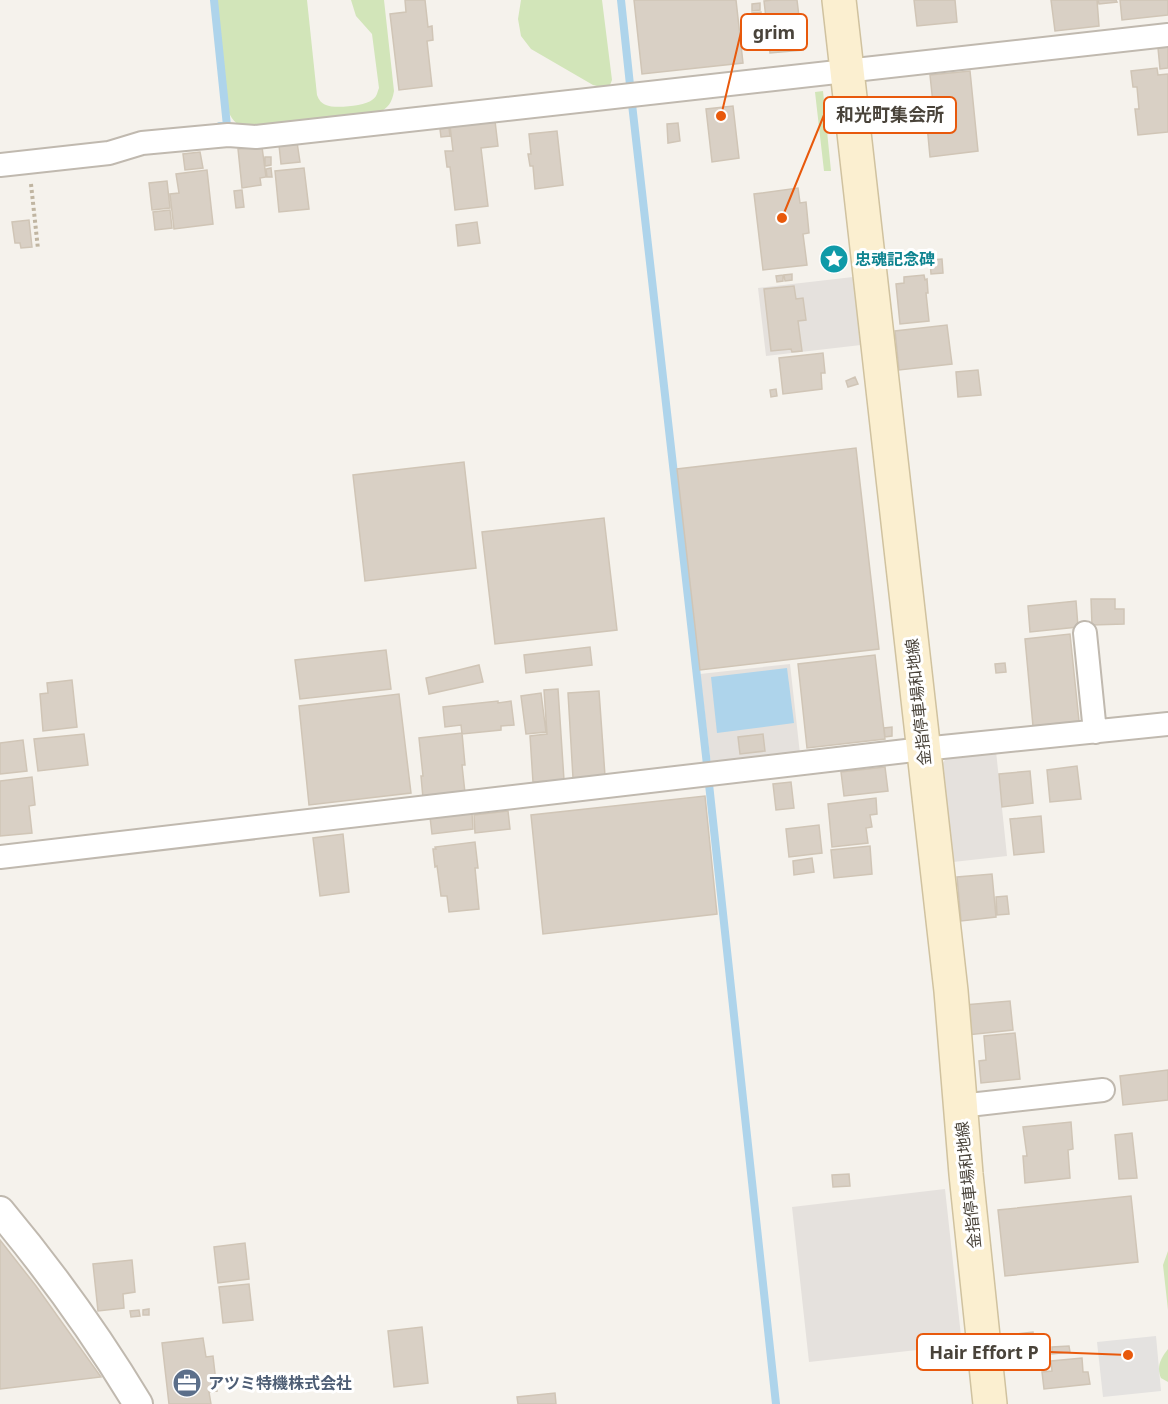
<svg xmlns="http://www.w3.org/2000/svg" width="1168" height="1404" viewBox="0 0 1168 1404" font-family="'Noto Sans','Noto Sans JP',sans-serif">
  <rect width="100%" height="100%" fill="#f5f2ec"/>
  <path fill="#e5e1dd" d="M853,277L861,345L766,356L758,288Z
    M790,664L800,754L711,765L700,674Z
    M996,751L1007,856L953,862L942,764L948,756Z
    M945,1189L962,1345L809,1362L792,1207Z"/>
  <path fill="#d2e5b9" d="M216,0H307L317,95C319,100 321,103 326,105C334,109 365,106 372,100C377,97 377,93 379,88L372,34L356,16L351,0H384L394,91C392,103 388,108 378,113L250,128C238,126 233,122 228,111Z
    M521,0H602L612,80L610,85L605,88L593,85L531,49L521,36L518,19Z
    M823,91L831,171H824L815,92Z
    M1168,1251V1310L1163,1265Z
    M1168,1349V1382L1161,1378C1156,1367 1161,1358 1168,1349Z"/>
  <path fill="#e4e2e0" d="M1156,1336L1161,1391L1103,1397L1097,1342Z"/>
  <path fill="#aed4eb" d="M787,668L794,723L717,733L711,677Z"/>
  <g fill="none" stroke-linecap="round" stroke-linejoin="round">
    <path stroke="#aed4eb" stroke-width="8" d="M214,0L227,126H220
      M621,0L630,85
      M632,104L707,765
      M709,784L776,1404"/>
  </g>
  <path fill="#d9d0c5" stroke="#d0c5b6" stroke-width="1.5" d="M405,0H425L428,27L432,26L433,40L427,41L432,86L399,90L390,14L406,12Z
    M634,0H736L743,63L642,74Z
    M772,0H797L803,50L770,53L764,1Z
    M914,0H955L957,22L917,26Z
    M1051,0H1097L1099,26L1055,31Z
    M1098,0H1116L1117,2L1099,4Z
    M1120,0H1168V15L1122,20Z
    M760,3V10L752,11V4Z
    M761,12L762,23L754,24L752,13Z
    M1168,47V68L1160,69L1158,48Z
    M1157,68L1158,75L1168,74V132L1138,135L1135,109H1139L1137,87H1133L1131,71Z
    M970,71L978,151L930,157L926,114L934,113L930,75Z
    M733,106L739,158L712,162L706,109Z
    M495,121L498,146L481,148L488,206L455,210L450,167H447L445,151H453L450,126Z
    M678,123L680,141L668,143L667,124Z
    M449,128L450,136L441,137L440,129Z
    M557,131L563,185L535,189L533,166H530L528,154H531L529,134Z
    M297,142L300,162L281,164L279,145Z
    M262,147L266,177L260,178L261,185L242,188L238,149Z
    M200,152L203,168L185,170L183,154Z
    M265,157H271V165L265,166Z
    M271,168L272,177H267L266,169Z
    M304,168L309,209L279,212L275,171Z
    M207,170L213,224L174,229L170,194L179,193L176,174Z
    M167,181L170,208L152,210L149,183Z
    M798,188L800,203L806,202L809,233L803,234L807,265L763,270L754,194Z
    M242,190L244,207L236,208L234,191Z
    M170,210L172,228L155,230L153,212Z
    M29,220L32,247L21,248L20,243H15L12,222Z
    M477,222L480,243L458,246L456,225Z
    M942,259L943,273L931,274L930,260Z
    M792,274V280L785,281L784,275Z
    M783,275V281L777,282L776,276Z
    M924,275L925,280L927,279L928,293H926L929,321L900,324L896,284L904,283V277Z
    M794,286L796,299L803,298L806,320L798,321L802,351L792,352L791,349L771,351L764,289Z
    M947,325L952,364L899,370L895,331Z
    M823,353L825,373H821L822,389L783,394L779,358Z
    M978,370L981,395L958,397L956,372Z
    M855,377L858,384L848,387L846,381Z
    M776,389L777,396L771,397L770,390Z
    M856,448L879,649L700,670L677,469Z
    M464,462L476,568L365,581L353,475Z
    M604,518L617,630L495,644L482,532Z
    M1091,599H1115V609H1124V624L1092,625Z
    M1076,601L1078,627L1030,632L1028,606Z
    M1070,634L1079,721L1033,726L1025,639Z
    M590,647L592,665L526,673L524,655Z
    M386,650L391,689L300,699L295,660Z
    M875,655L885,739L807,748L798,664Z
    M1005,663L1006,672L996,673L995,664Z
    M479,665L483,682L429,694L426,678Z
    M72,680L77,727L43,731L40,694L48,693L47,683Z
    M558,689L564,780L533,782L530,736L547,734L544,690Z
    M599,691L605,776L573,778L568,693Z
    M541,693L546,732L526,734L521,696Z
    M399,694L411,793L309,805L299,706Z
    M498,701V703L511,701L514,725L501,726V730L462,734L461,725L445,727L443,707Z
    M892,727V736L885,737L884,728Z
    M462,733L465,765H462L465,793L423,798L421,776H423L419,738Z
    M84,734L88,765L38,771L34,739Z
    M763,734L765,751L740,754L738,737Z
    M23,740L27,771L0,774V743Z
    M1077,766L1081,799L1050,802L1047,770Z
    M885,767L888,791L844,796L841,772Z
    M1030,771L1033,803L1002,807L999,774Z
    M32,777L35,805L29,806L32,833L0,836V781Z
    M791,782L794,808L776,810L773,784Z
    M705,796L717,914L543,934L531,815Z
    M876,798L877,814L870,815L872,827L866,828L868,843L832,847L828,804Z
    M508,811L510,829L475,833L474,815Z
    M472,813L473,829L432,834L430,817Z
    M1041,816L1044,852L1014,855L1010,819Z
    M819,825L822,853L789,857L786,829Z
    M343,834L349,892L320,896L313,838Z
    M475,842L478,868H475L479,909L449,912L447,896H441L437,866L435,867L433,849H436L435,847Z
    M870,846L872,874L834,878L831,850Z
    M812,858L814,872L794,875L793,861Z
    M992,874L996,917L961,921L957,877Z
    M1007,896L1009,914L997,915L996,897Z
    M1010,1001L1013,1030L967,1035L964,1005Z
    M1015,1033L1020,1079L981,1083L979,1061L986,1060L984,1036Z
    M1168,1070V1100L1123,1105L1120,1076Z
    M1071,1122L1073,1149L1068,1150L1070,1178L1025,1183L1023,1156H1027L1023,1127Z
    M1132,1133L1137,1178L1119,1179L1115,1135Z
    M849,1174L850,1186L833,1187L832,1175Z
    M1131,1196L1138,1262L1005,1276L998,1210Z
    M0,1240L36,1286L101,1377L0,1389Z
    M245,1243L249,1279L218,1283L214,1247Z
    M132,1260L135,1292L123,1294L124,1308L98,1311L93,1264Z
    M249,1284L253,1320L223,1323L219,1287Z
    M149,1309V1315H143V1310Z
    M139,1310L140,1316L131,1317L130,1311Z
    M422,1327L428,1383L394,1387L388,1331Z
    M1033,1332L1035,1347L1017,1349L1015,1334Z
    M203,1338L206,1357L213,1356L217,1391L209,1392L211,1404H169L162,1343Z
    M1069,1346L1070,1352L1052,1354V1347Z
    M1082,1358L1083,1372H1088L1090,1384L1044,1389L1042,1372L1052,1371L1051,1361Z
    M555,1393L556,1404H518L517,1397Z"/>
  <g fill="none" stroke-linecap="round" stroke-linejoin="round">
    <g stroke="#c0b9af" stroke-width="26">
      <path id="minor" d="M0,165L109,153L142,143L228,135L256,137L1168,35
        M1085,633L1095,732
        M0,857L923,749L1168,724
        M960,1106L1103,1090"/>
    </g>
    <g stroke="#c0b9af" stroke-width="32">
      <path id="tertiary" d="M0,1211C51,1272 97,1336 138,1404"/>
    </g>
    <g stroke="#d0c29f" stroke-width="36">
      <path id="secondary" d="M839,0L951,991L966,1174L990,1404"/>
    </g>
    <path stroke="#c0b5a1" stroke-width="4" stroke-dasharray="3 3" stroke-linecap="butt" d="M31,184L38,249"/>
    <use href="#minor" stroke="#fff" stroke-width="22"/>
    <use href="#tertiary" stroke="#fff" stroke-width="28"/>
    <use href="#secondary" stroke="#fbefd0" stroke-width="33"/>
  </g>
  <defs>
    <g id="sight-disc" transform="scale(1.5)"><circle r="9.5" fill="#0f9aa8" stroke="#fff"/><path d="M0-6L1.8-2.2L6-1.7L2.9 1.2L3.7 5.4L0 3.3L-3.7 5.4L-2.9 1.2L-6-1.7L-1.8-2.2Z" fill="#fff"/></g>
    <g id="office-disc" transform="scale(1.5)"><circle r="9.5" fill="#5c6f8a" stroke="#fff"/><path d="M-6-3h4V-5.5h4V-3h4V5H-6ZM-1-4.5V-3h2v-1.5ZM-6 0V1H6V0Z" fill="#fff"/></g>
  </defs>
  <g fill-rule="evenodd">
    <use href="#sight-disc" x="834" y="259"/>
    <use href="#office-disc" x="187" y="1383"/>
  </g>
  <g text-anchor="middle" stroke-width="6" stroke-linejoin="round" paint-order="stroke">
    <g font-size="16" font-weight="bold" fill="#0d838f" stroke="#fff" text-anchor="start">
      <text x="855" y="265">忠魂記念碑</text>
    </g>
    <g font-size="16" fill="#49433a" stroke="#fff">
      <text transform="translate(918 702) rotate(-96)" y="6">金指停車場和地線</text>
      <text transform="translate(968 1185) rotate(-96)" y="6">金指停車場和地線</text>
    </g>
    <g font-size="16" font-weight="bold" fill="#4e5e75" stroke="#fff" text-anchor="start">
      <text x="208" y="1389">アツミ特機株式会社</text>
    </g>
  </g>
  <path fill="none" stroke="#e8590c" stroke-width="2" d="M721 116L741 32M782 218L824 115M1128 1355L1050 1352"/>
  <g fill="#e8590c" stroke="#fff" stroke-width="2">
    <circle cx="721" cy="116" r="6"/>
    <circle cx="782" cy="218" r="6"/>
    <circle cx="1128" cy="1355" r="6"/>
  </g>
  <g fill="#fff" stroke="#e8590c" stroke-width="2">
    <rect x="741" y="14" width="66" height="36" rx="6"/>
    <rect x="824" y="97" width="132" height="36" rx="6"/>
    <rect x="917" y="1334" width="133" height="36" rx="6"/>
  </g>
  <g font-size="18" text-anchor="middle" font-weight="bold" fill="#49433a">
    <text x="774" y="39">grim</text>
    <text x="890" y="121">和光町集会所</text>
    <text x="984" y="1359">Hair Effort P</text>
  </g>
</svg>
